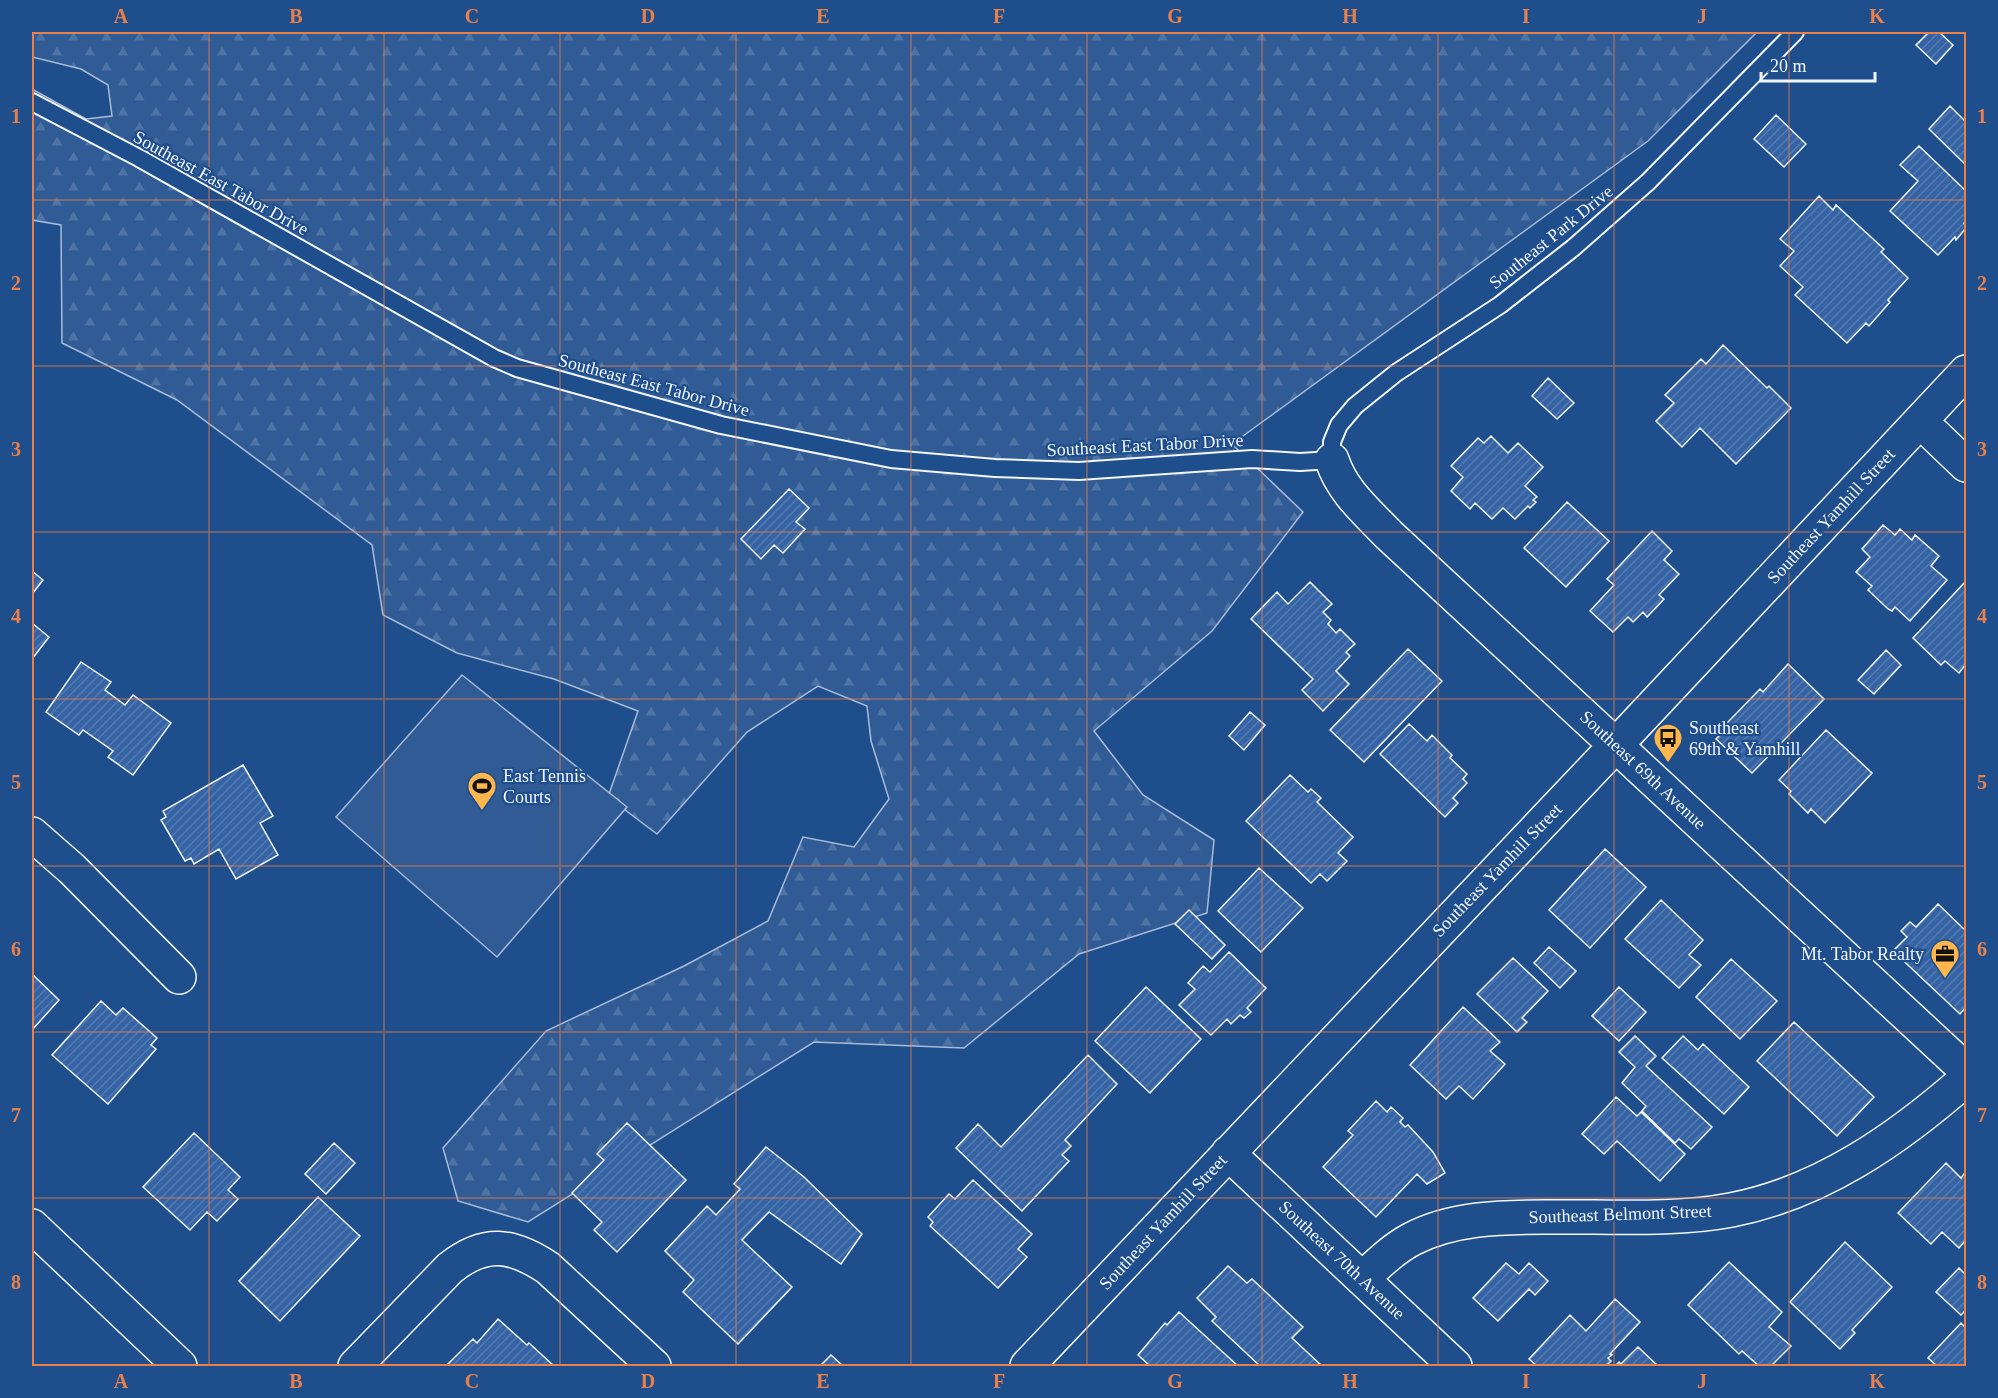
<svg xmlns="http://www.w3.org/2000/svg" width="1998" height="1398" viewBox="0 0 1998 1398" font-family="Georgia,serif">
  <defs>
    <pattern id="forest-firs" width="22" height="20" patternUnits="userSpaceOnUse" patternTransform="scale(1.5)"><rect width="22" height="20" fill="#305b95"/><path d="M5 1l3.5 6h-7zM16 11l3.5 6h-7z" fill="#4e73a5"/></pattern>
    <pattern id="building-hatch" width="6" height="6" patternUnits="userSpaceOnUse" patternTransform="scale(1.5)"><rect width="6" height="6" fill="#3563a3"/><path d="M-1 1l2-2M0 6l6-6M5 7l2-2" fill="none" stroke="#537ab1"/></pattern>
  </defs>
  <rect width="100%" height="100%" fill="#1f4e8c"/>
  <path fill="url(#forest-firs)" stroke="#a8bbd7" stroke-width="1.5" d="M32,32H1757L1648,141L1232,444L1303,512L1212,631L1094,731L1143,795L1214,840L1207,913L1079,954L964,1048L814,1042L528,1222L458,1201L443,1148L546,1031L684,966L768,921L803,837L854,847L889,799L871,741L867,706L818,686L747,732L657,834L608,797L638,711L554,679L457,653L383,615L372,545L177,400L62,343L61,225L32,220V89L86,119L112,116L108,85L81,69L32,57Z"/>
  <path fill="#305b95" stroke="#a8bbd7" stroke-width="1.5" d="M462,675L627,807L497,957L336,817Z"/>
  <path fill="url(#building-hatch)" stroke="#f2f6ff" stroke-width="1.5" d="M1929,32H1939L1953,45L1936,64L1916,45Z
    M1950,106L1966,122V165L1929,129Z
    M1776,115L1806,144L1784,167L1754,139Z
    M1919,146L1966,191V220L1964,223L1966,228L1956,240L1955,237L1938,255L1890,211L1918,181L1900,165Z
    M1819,196L1833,210L1836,205L1884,249L1881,252L1908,278L1888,300L1890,302L1869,326L1866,323L1847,343L1795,295L1803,287L1780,266L1794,251L1780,239Z
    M1723,345L1767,388L1769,386L1791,408L1736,464L1700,428L1682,447L1656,421L1674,403L1665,395L1701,359L1706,364Z
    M1548,378L1574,403L1557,419L1532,396Z
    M1491,436L1508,453L1518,443L1543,467L1525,486L1537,497L1533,500L1536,502L1530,508L1528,506L1515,519L1503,508L1492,519L1475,503L1470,509L1451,491L1463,477L1451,466L1478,438L1484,443Z
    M789,489L809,508L796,522L805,529L783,553L774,545L761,559L741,539Z
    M1567,502L1609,541L1566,587L1524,548Z
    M1883,525L1895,535L1900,529L1912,540L1915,535L1939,556L1931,566L1947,580L1910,621L1895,607L1892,611L1888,609L1868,590L1872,586L1856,572L1870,557L1862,549Z
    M1652,531L1672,551L1664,560L1679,574L1659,595L1664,599L1647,617L1643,612L1633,622L1628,617L1613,632L1590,611L1614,585L1607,579Z
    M32,571L43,580L32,594Z
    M1966,581V664L1959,673L1945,661L1941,665L1913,638Z
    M1310,582L1332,604L1323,612L1331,620L1328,624L1336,633L1340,629L1355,644L1346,652L1350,656L1336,671L1349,684L1323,711L1302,690L1313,679L1251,619L1277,592L1288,604Z
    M32,623L49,637L32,659Z
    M1408,649L1442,681L1364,762L1330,730Z
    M1886,650L1901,665L1874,694L1858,680Z
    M81,662L111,682L105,690L125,705L133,695L171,723L133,775L108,757L113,751L83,730L79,735L46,712Z
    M1788,664L1824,699L1752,773L1716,739L1729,726L1727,723L1760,689L1763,692Z
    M1250,712L1265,725L1244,750L1229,736Z
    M1409,724L1427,741L1432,735L1452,755L1450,758L1467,774L1463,779L1467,783L1453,798L1458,803L1445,817L1380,754Z
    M1826,730L1872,773L1825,823L1811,809L1808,813L1789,794L1791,791L1779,780Z
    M243,765L273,816L260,823L278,855L236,879L219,849L194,864L191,858L185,861L161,820L166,817L163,811Z
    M1290,775L1308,792L1311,789L1321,798L1317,802L1353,837L1338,853L1347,861L1327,881L1320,874L1311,883L1246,821Z
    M1605,849L1646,887L1590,948L1549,910Z
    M1259,868L1303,908L1261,952L1218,911Z
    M1661,900L1703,940L1689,955L1701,965L1679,988L1625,939Z
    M1938,904L1966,931V1007L1960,1014L1893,951L1907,937L1901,931L1910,922L1916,927Z
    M1189,910L1225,945L1212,959L1175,924Z
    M1549,947L1576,971L1560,988L1534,963Z
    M1229,952L1266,988L1247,1008L1251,1012L1244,1018L1240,1015L1231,1024L1227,1019L1211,1035L1179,1005L1195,989L1188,983L1203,966L1210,972Z
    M1513,958L1548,991L1522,1018L1527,1022L1517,1032L1477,994Z
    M1731,959L1777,1001L1740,1039L1696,997Z
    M32,974L59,1000L32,1030Z
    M1146,987L1201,1039L1150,1093L1095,1041Z
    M1619,987L1646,1012L1619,1041L1592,1016Z
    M101,1001L116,1015L123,1008L157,1038L151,1045L156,1049L108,1104L52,1055Z
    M1463,1007L1500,1042L1490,1051L1505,1064L1473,1099L1459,1086L1446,1099L1410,1065Z
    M1794,1022L1874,1097L1837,1136L1757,1061Z
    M1635,1036L1656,1056L1646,1066L1712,1127L1691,1149L1679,1139L1675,1143L1642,1111L1646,1106L1622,1083L1635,1067L1619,1052Z
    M1683,1036L1698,1050L1703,1044L1749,1087L1724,1114L1662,1058Z
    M1088,1055L1117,1084L1065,1140L1071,1146L1062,1155L1069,1161L1022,1211L956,1148L978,1124L1001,1147Z
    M1616,1097L1637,1116L1641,1112L1685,1154L1660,1181L1617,1141L1604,1154L1582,1134Z
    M1376,1101L1387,1112L1391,1107L1403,1118L1400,1122L1405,1127L1408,1125L1433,1152L1445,1173L1427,1184L1417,1174L1376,1217L1323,1167L1353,1135L1348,1131Z
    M627,1123L686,1180L617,1252L594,1230L602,1222L572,1193L604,1160L597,1154Z
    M194,1133L240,1177L228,1190L238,1199L217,1221L207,1212L190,1230L143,1187Z
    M334,1143L355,1163L326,1194L305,1174Z
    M766,1147L804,1177L862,1234L841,1264L769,1212L742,1240L792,1287L738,1344L683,1292L694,1280L665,1251L707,1206L716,1215L740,1189L734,1184Z
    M1946,1163L1961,1178L1964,1174L1966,1176V1240L1959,1248L1942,1232L1931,1244L1898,1213Z
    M973,1180L1032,1234L1018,1249L1027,1257L998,1288L930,1226L933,1222L928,1217L949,1194L955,1199Z
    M318,1197L360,1236L280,1321L239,1281Z
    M1845,1242L1892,1287L1852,1330L1855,1333L1840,1349L1790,1302Z
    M1729,1262L1782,1312L1769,1327L1791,1346L1771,1366H1759L1742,1351L1739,1354L1688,1305Z
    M1506,1263L1519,1274L1529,1263L1548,1281L1535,1295L1529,1289L1498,1321L1473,1298Z
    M1228,1266L1247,1283L1252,1279L1303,1327L1292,1338L1321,1365L1320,1366H1260L1212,1321L1216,1317L1197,1298Z
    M1959,1268L1966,1275V1310L1961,1315L1936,1292Z
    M1615,1299L1640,1322L1610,1354L1612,1355L1608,1358L1611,1361L1606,1366H1537L1529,1359L1570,1315L1586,1331Z
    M1179,1312L1238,1366H1150L1138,1355L1165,1323L1167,1325Z
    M498,1319L527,1345L529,1343L554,1366H446L473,1339L477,1343Z
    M1961,1323L1966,1328V1366H1937L1928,1358Z
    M1638,1347L1658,1366H1615L1619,1362L1621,1364Z
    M831,1355L843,1366H820Z"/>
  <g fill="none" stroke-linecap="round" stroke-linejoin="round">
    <g stroke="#f2f6ff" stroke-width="20">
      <path id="lane" d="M32,102L139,158L494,358L517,368L721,425L891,459L995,468L1079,471L1252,459L1300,462L1332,460V442L1339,425L1355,406L1396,373L1500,305L1573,248L1648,182L1795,32"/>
    </g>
    <g stroke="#f2f6ff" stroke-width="36">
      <path id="street" d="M1920,421L1966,465
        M1332,460C1342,491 1366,511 1389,535L1966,1070
        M32,834L72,869L179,977
        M1228,1153L1455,1366
        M32,1226L180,1366
        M1362,1279C1378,1264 1393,1249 1412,1239C1452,1218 1501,1217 1545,1217C1603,1216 1675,1221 1731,1210C1821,1193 1899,1138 1966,1079
        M355,1366L450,1268C485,1240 512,1244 548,1268L654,1366
        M1027,1366L1616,745L1966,372"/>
    </g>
    <use href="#lane" stroke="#1f4e8c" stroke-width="16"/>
    <use href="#street" stroke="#1f4e8c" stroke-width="33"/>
  </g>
  <path fill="none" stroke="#ea8049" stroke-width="1.5" stroke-opacity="0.55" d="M209,32V1366M384,32V1366M560,32V1366M736,32V1366M911,32V1366M1087,32V1366M1262,32V1366M1438,32V1366M1614,32V1366M1789,32V1366M32,200H1966M32,366H1966M32,532H1966M32,699H1966M32,866H1966M32,1032H1966M32,1198H1966"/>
  <defs>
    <g id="bus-pin" transform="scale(1.5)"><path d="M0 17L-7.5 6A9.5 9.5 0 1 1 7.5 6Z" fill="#ffb74d" stroke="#1f4e8c"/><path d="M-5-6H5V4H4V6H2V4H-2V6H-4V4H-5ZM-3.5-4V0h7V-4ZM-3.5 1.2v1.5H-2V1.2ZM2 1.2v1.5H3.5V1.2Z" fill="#111"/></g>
    <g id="stadium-pin" transform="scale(1.5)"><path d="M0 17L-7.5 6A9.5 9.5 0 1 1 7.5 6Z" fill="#ffb74d" stroke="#1f4e8c"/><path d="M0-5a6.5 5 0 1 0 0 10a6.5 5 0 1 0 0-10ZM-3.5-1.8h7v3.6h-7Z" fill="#111"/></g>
    <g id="office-pin" transform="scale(1.5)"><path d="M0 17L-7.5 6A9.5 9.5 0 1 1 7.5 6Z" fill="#ffb74d" stroke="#1f4e8c"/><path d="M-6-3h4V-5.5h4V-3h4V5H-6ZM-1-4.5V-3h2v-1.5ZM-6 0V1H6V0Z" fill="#111"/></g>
  </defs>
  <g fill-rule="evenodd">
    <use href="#bus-pin" x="1668" y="738"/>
    <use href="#stadium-pin" x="482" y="786"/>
    <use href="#office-pin" x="1945" y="954"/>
  </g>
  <g text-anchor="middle" stroke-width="4.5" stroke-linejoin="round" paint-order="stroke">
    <g font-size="18" fill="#f2f6ff" stroke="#1f4e8c">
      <text transform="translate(221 183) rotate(29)" y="6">Southeast East Tabor Drive</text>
      <text transform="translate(1551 237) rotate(-39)" y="6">Southeast Park Drive</text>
      <text transform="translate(654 385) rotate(15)" y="6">Southeast East Tabor Drive</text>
      <text transform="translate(1145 445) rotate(-3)" y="6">Southeast East Tabor Drive</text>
      <text transform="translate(1831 516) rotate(-47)" y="6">Southeast Yamhill Street</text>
      <text transform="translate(1643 770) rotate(43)" y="6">Southeast 69th Avenue</text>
      <text transform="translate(1497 870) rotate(-46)" y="6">Southeast Yamhill Street</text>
      <text transform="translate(1620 1214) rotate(-2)" y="6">Southeast Belmont Street</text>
      <text transform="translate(1163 1222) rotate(-47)" y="6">Southeast Yamhill Street</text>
      <text transform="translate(1342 1260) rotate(43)" y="6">Southeast 70th Avenue</text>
    </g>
    <g font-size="18" fill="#f2f6ff" stroke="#1f4e8c" text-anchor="start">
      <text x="1689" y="734">Southeast<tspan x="1689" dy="21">69th &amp; Yamhill</tspan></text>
      <text x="503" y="782">East Tennis<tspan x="503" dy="21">Courts</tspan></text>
      <text x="1924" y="960" text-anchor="end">Mt. Tabor Realty</text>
    </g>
  </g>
  <rect width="1998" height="1398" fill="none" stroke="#1f4e8c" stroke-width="66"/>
  <path d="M1761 72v9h114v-9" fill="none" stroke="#f2f6ff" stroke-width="3"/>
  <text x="1770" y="72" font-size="18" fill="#f2f6ff" stroke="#1f4e8c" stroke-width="4.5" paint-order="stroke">20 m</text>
  <rect x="33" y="33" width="1932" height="1332" fill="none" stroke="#ea8049" stroke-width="2"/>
  <g font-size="20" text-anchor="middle" font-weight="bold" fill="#ea8049">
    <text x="121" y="23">A</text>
    <text x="296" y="23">B</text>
    <text x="472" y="23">C</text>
    <text x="648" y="23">D</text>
    <text x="823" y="23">E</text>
    <text x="999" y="23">F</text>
    <text x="1175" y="23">G</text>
    <text x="1350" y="23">H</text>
    <text x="1526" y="23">I</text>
    <text x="1702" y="23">J</text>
    <text x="1877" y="23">K</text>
    <text x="16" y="123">1</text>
    <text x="1982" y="123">1</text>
    <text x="16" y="290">2</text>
    <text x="1982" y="290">2</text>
    <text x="16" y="456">3</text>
    <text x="1982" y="456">3</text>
    <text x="16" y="623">4</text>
    <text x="1982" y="623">4</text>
    <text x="16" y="789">5</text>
    <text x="1982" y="789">5</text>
    <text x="16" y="956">6</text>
    <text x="1982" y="956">6</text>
    <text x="16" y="1122">7</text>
    <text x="1982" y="1122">7</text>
    <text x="16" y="1289">8</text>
    <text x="1982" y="1289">8</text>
    <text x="121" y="1388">A</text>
    <text x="296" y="1388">B</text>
    <text x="472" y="1388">C</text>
    <text x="648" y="1388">D</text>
    <text x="823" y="1388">E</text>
    <text x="999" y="1388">F</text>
    <text x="1175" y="1388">G</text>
    <text x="1350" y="1388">H</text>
    <text x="1526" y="1388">I</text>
    <text x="1702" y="1388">J</text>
    <text x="1877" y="1388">K</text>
  </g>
</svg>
